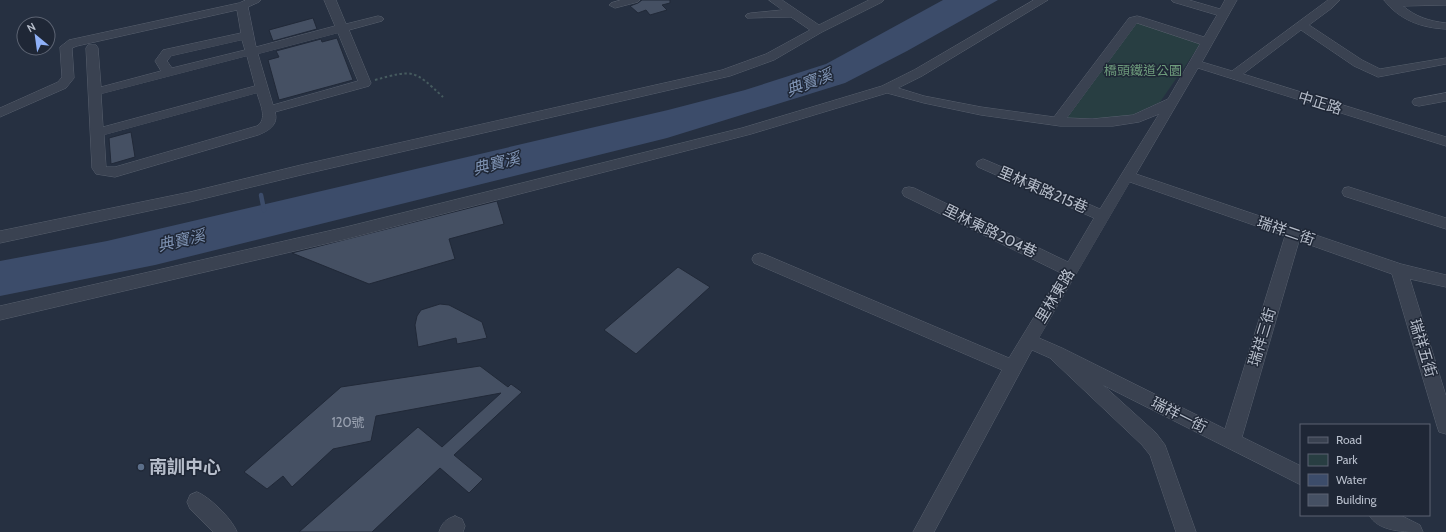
<svg xmlns="http://www.w3.org/2000/svg" width="1446" height="532" viewBox="0 0 1446 532" font-family="Cabin,'Noto Sans TC',sans-serif">
  <rect width="100%" height="100%" fill="#263041"/>
  <path fill="#283e42" d="M1137,22L1201,43L1160,102L1130,116L1104,118H1067Z"/>
  <path fill="#3c4c6a" d="M943,0H998L907,51L845,83L667,138L155,265L0,296V261L107,241L668,110L745,90L826,64Z"/>
  <g fill="none" stroke-linecap="round" stroke-linejoin="round">
    <path stroke="#3c4c6a" stroke-width="4.5" d="M261,195L264,210"/>
  </g>
  <path fill="#455063" stroke="#212938" d="M642,0H670V3L662,5L667,10L650,15L646,10L638,13L630,6L638,3Z
    M313,18L317,29L273,41L269,30Z
    M337,38L353,80L279,100L268,60L279,57L276,51L321,39L322,42Z
    M131,132L135,157L111,164L109,138Z
    M497,201L504,224L449,239L455,259L369,284L292,253Z
    M678,267L710,287L636,354L604,330Z
    M440,304L449,305L482,322L487,338L457,344L456,338L418,347L415,325L417,316L421,310Z
    M480,366L508,387L511,384L522,392L454,455L483,479L469,493L440,468L372,532H299L418,427L442,447L501,393L376,416L371,441L333,449L292,487L283,476L267,489L244,472L341,387Z"/>
  <g fill="none" stroke-linecap="round" stroke-linejoin="round">
    <g stroke="#58606e" stroke-width="1">
      <path id="minor" d="M246,0H261L259,2L248,7L256,47L335,26L324,0H336L346,24L378,16L382,17L384,19L382,21L349,30L371,83L369,86L275,112C279,125 268,131 258,135L115,177L96,174L92,168L86,48L88,45H96L98,48L101,87L161,71L155,61L163,50L241,33L237,10L77,46L72,48L74,78L66,88L0,117V108L58,82L62,77L60,47L69,40L239,3ZM338,33L358,81L273,105L258,54ZM242,40L245,50L172,68L167,61L171,56ZM247,56L255,86L103,127L101,94ZM257,93C260,104 268,119 257,126L115,167H106L104,135Z
        M621,0H640L638,2L615,8L609,5L611,3Z
        M769,0H782L819,25L869,0H884L882,2L822,32L774,60L730,76L301,175L190,202L0,243V231L190,192L301,165L722,70L766,54L810,30L791,17L747,18L745,16L747,14L751,13L782,10Z
        M1034,0H1048L922,76L898,88L924,96L981,107L1054,117L1129,18L1137,16L1141,17L1204,37L1217,15L1173,2L1171,0H1189L1220,9L1225,0H1237L1202,62L1232,71L1328,0H1340L1332,8L1309,25L1362,60L1380,69L1446,58V64L1378,77L1354,66L1301,30L1243,74L1446,137V146L1198,68L1136,174L1401,264L1446,275V287L1410,279L1446,396V434L1439,432L1437,426L1392,274L1299,241L1242,437L1301,466V485L1103,385L1156,433L1165,445L1196,532H1176L1150,455L1142,445L1050,358L1032,350L934,532H913L1002,370L754,263L752,259L754,255L760,253L766,255L1009,358L1061,273L904,196L902,192L904,188L909,187L914,188L1068,262L1094,218L978,167L976,164L978,161L983,159L988,161L1100,209L1159,114L1139,122L1113,126H1060L981,115L924,103L887,93L751,134L346,239L0,320V306L346,227L742,128L882,86L914,70ZM1137,23L1200,44L1168,99L1133,115L1092,119L1067,118ZM1130,182L1285,236L1225,429L1062,348L1039,338Z
        M1384,0H1446V5L1403,6C1416,17 1429,21 1446,23V29C1422,28 1399,20 1384,0Z
        M1446,93V101L1419,106L1414,105L1412,102L1414,99Z
        M1349,187L1446,218V229L1344,196L1342,192L1344,188Z
        M197,492C210,497 232,519 237,532H213L190,509L187,502L190,495Z
        M1369,515H1400L1420,525L1423,532C1405,532 1378,532 1369,515Z
        M455,516L462,519L465,526L463,532H439C442,523 446,519 455,516Z"/>
    </g>
    <path stroke="#465b5f" stroke-width="2" stroke-dasharray="2.5 2.5" stroke-linecap="butt" d="M375,80C414,69 414,70 443,97"/>
    <use href="#minor" fill="#3a4251" fill-rule="evenodd"/>
  </g>
  <circle fill="#5c6f8a" stroke="#1f2736" stroke-width="1.5" cx="141" cy="467" r="4"/>
  <g text-anchor="middle" stroke-width="3" stroke-linejoin="round" paint-order="stroke">
    <g font-size="13" fill="#6e9c7c" stroke="#1f2736">
      <text x="1143" y="75">橋頭鐵道公園</text>
    </g>
    <g font-size="13" fill="#9aa2b1">
      <text x="348" y="427">120號</text>
    </g>
    <g font-size="15" fill="#b7becb" stroke="#1f2736">
      <text transform="translate(1320 103) rotate(17)" y="5">中正路</text>
      <text transform="translate(1043 190) rotate(23)" y="5">里林東路215巷</text>
      <text transform="translate(990 231) rotate(26)" y="5">里林東路204巷</text>
      <text transform="translate(1286 231) rotate(19)" y="5">瑞祥二街</text>
      <text transform="translate(1055 296) rotate(-59)" y="5">里林東路</text>
      <text transform="translate(1262 337) rotate(-73)" y="5">瑞祥三街</text>
      <text transform="translate(1423 348) rotate(73)" y="5">瑞祥五街</text>
      <text transform="translate(1179 415) rotate(27)" y="5">瑞祥一街</text>
    </g>
    <g font-size="16" font-style="italic" fill="#7e92b2" stroke="#1f2736">
      <text transform="translate(809 82) rotate(-21)" y="6">典寶溪</text>
      <text transform="translate(496 163) rotate(-14)" y="6">典寶溪</text>
      <text transform="translate(181 240) rotate(-13)" y="6">典寶溪</text>
    </g>
    <g font-size="18" font-weight="bold" fill="#b7becb" stroke="#1f2736" text-anchor="start">
      <text x="149" y="473">南訓中心</text>
    </g>
  </g>
  <rect x="1300" y="424" width="130" height="92" fill="#1f2736" stroke="#5c6372"/>
  <rect x="1308" y="437" width="20" height="6" fill="#3a4251" stroke="#5c6372"/>
  <text x="1336" y="444" font-size="12" fill="#b7becb">Road</text>
  <rect x="1308" y="454" width="20" height="12" fill="#283e42" stroke="#5c6372"/>
  <text x="1336" y="464" font-size="12" fill="#b7becb">Park</text>
  <rect x="1308" y="474" width="20" height="12" fill="#3c4c6a" stroke="#5c6372"/>
  <text x="1336" y="484" font-size="12" fill="#b7becb">Water</text>
  <rect x="1308" y="494" width="20" height="12" fill="#455063" stroke="#5c6372"/>
  <text x="1336" y="504" font-size="12" fill="#b7becb">Building</text>
  <g transform="translate(36 36) rotate(331)"><circle r="19" fill="#1f2736" stroke="#5c6372"/>
  <path d="M0-3L7 15L0 10L-7 15Z" fill="#8fb1f8"/>
  <text y="-6" font-size="11" font-weight="bold" text-anchor="middle" fill="#b7becb">N</text>
  </g>
</svg>
